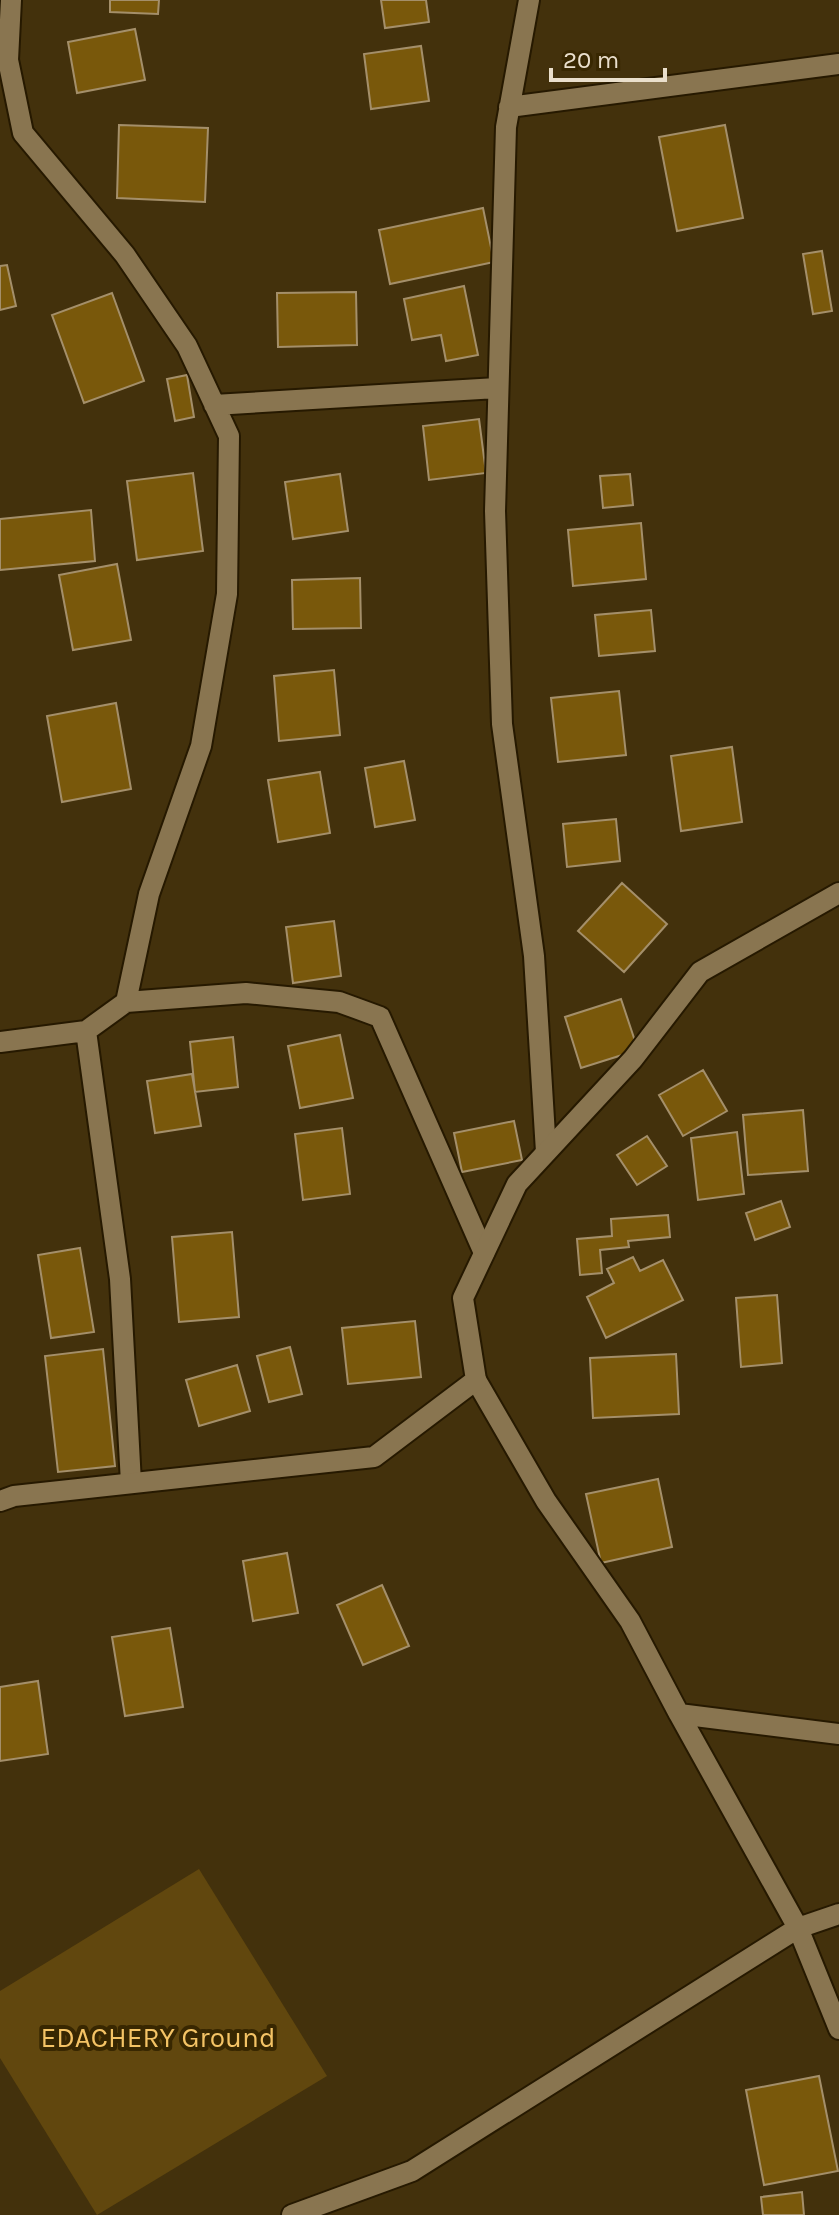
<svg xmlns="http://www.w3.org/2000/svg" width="839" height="2215" viewBox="0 0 839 2215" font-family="Karla,sans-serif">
  <rect width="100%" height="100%" fill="#43310c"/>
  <path fill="#61470e" d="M199,1869L327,2076L97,2215L0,2058V1991Z"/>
  <path fill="#79580b" stroke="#a48f6a" stroke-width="2" d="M110,0H159L158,14L110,12Z
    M381,0H426L429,22L385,28Z
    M135,29L145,80L77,93L68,42Z
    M421,46L429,101L371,109L364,54Z
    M119,125L208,128L205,202L117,198Z
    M725,125L743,218L677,231L659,137Z
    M483,208L494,262L390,284L379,230Z
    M822,251L832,311L813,314L803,254Z
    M7,265L16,306L0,310V266Z
    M464,286L478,355L446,361L441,335L412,340L404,299Z
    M356,292L357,345L278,347L277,293Z
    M112,293L144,381L84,403L52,315Z
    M187,375L194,417L175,421L167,379Z
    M479,419L486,473L429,480L423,426Z
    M193,473L203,551L137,560L127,481Z
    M340,474L348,531L293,539L285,482Z
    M630,474L633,505L603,508L600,476Z
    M91,510L95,561L0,570V519Z
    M641,523L646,579L573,586L568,530Z
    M117,564L131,640L73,650L59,575Z
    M360,578L361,628L293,629L292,580Z
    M651,610L655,651L599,656L595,615Z
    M334,670L340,735L279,741L274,676Z
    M619,691L626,755L558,762L551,698Z
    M116,703L131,789L62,802L47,716Z
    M732,747L742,822L681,831L671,756Z
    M404,761L415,820L375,827L365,768Z
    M320,772L330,833L278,842L268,780Z
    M616,819L620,861L567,867L563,824Z
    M622,883L667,924L624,972L578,931Z
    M334,921L341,976L293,983L286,927Z
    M621,999L638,1050L581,1068L565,1017Z
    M340,1035L353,1098L300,1108L288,1046Z
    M233,1037L238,1087L195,1092L190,1042Z
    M703,1070L727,1111L683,1136L659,1095Z
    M192,1074L201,1126L155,1133L147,1081Z
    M803,1110L808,1171L748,1175L743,1115Z
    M514,1121L522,1160L462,1172L454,1133Z
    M342,1128L350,1194L303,1200L295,1134Z
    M737,1132L744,1194L698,1200L691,1138Z
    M647,1136L667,1166L637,1185L617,1155Z
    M781,1201L790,1227L755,1240L746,1213Z
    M668,1215L670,1237L628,1241L629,1247L600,1250L602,1273L580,1275L577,1239L612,1236L611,1219Z
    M232,1232L239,1317L179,1322L172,1237Z
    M80,1248L94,1332L51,1338L38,1255Z
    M633,1257L640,1271L663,1260L683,1300L606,1338L587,1297L614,1283L607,1269Z
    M777,1295L782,1363L741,1367L736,1298Z
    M415,1321L421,1377L348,1384L342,1328Z
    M290,1347L302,1394L269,1402L257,1356Z
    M103,1349L115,1466L58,1472L45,1356Z
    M676,1354L679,1414L593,1418L590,1358Z
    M237,1365L250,1411L199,1426L186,1380Z
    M658,1479L672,1547L601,1563L586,1494Z
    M287,1553L298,1613L253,1621L243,1561Z
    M382,1585L409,1646L363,1665L337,1605Z
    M170,1628L183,1707L125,1716L112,1637Z
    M38,1681L48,1754L0,1761V1687Z
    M819,2076L838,2171L764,2185L746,2090Z
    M802,2192L804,2215H763L761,2197Z"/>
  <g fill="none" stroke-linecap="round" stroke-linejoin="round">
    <g stroke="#261900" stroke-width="24">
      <path id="minor" d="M11,0L8,60L23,133L125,255L187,346L229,436L227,594L201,746L149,894L126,1002L86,1031L120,1279L131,1483
        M529,0L506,127L495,511L502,724L534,956L546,1152
        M509,107L839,64
        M214,405L497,388
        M126,1002L246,993L339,1002L380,1017L484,1253
        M0,1042L86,1031
        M476,1380L546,1501L630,1621L679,1714L798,1928L839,2029
        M679,1714L839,1734
        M292,2215L412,2171L798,1928L839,1914"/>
    </g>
    <g stroke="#261900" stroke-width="24">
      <path id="secondary" d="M0,1501L14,1496L374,1457L476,1380L463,1298L517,1184L633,1059L700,972L839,893"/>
    </g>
    <use href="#minor" stroke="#897550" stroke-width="20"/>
    <use href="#secondary" stroke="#897550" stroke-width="20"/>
  </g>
  <g text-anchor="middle" stroke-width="8" stroke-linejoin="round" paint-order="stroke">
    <g font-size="28" fill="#f4c365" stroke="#382701">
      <text x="158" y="2047">EDACHERY Ground</text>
    </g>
  </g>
  <path d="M551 68v12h114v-12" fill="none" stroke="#eadfcc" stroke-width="4"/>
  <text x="563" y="68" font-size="24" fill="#eadfcc" stroke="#382701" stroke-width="6" paint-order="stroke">20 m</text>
</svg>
